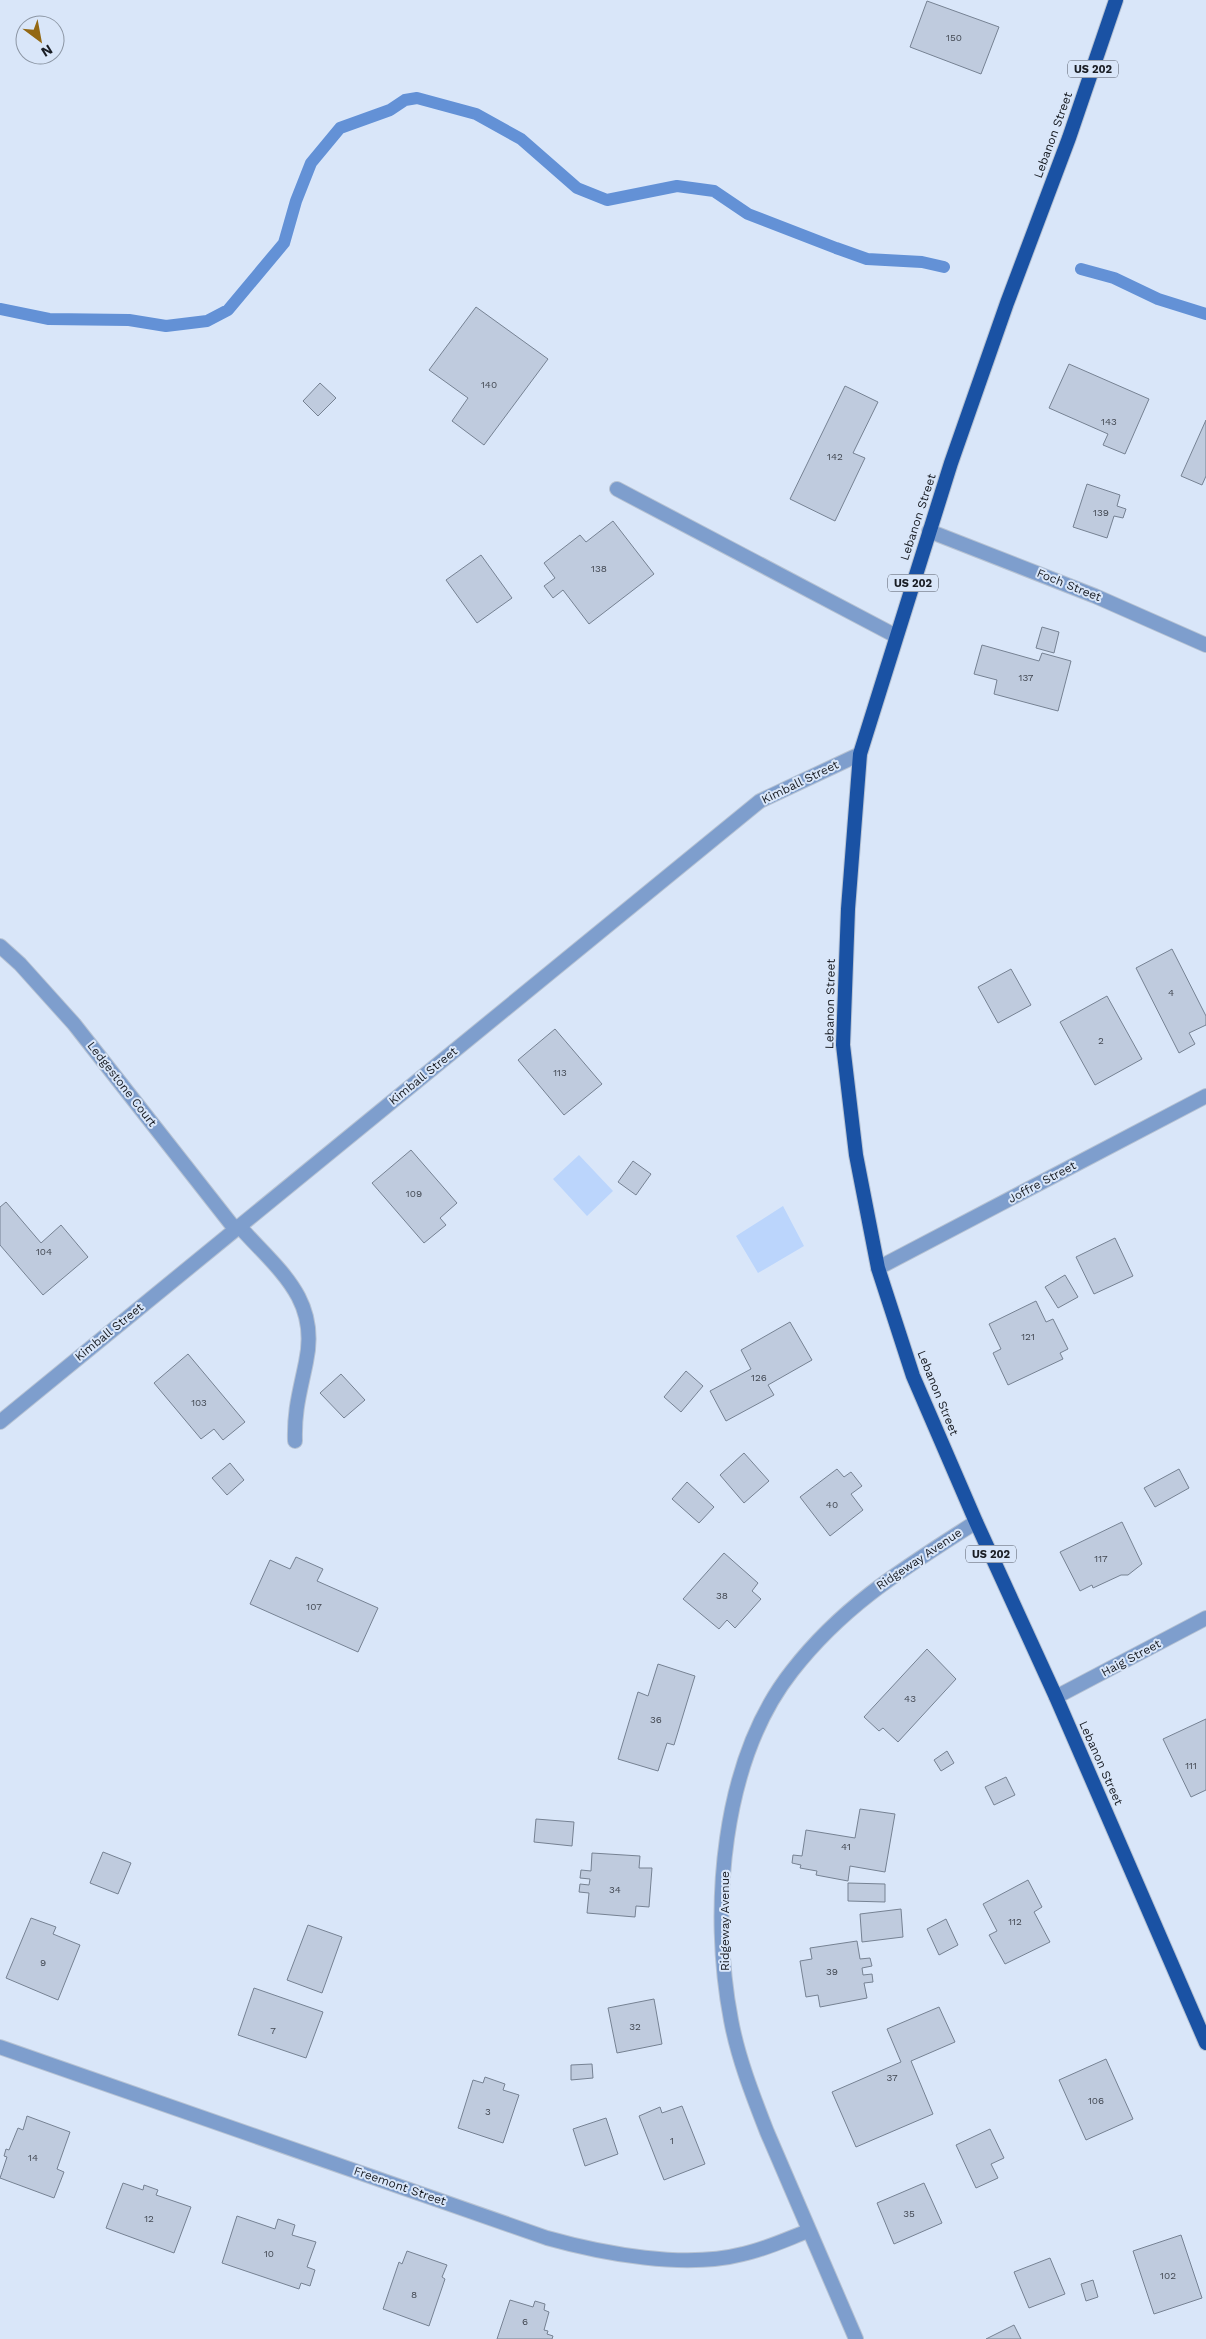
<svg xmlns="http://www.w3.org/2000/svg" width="1206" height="2339" viewBox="0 0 1206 2339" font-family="'Work Sans',sans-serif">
  <rect width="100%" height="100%" fill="#d9e6f9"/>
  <path fill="#bbd5fc" d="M579,1155L613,1191L587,1216L553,1179Z
    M783,1206L804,1246L758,1273L736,1236Z"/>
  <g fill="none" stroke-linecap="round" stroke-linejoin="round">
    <path stroke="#6391d6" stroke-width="12" d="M1081,269L1114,278L1158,299L1206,314
      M0,309L49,319L129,320L166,326L207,321L228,310L284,243L296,201L311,163L340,128L390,110L405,100L417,98L476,114L521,139L577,188L607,200L677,186L714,191L748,214L836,248L867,259L922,262L944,267"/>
  </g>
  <path fill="#bfcbde" stroke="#768293" d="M927,1L999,27L981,74L910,47Z
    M476,307L548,359L484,445L452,421L468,398L429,370Z
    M1069,364L1149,399L1125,454L1103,445L1108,434L1049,408Z
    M320,383L336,398L318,416L303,401Z
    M845,386L878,402L853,453L865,458L835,521L790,499Z
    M1206,420V476L1202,485L1181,476Z
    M1087,484L1120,495L1117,506L1126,509L1123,518L1114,516L1107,538L1073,527Z
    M613,521L654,574L589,624L563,590L553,598L544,586L555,578L544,563L580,535L586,542Z
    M481,555L512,598L477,623L446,580Z
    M1042,627L1059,632L1054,653L1036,648Z
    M982,645L1039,661L1042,653L1071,661L1058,711L994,694L997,680L974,674Z
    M1172,949L1206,1016V1025L1189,1033L1195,1044L1179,1053L1136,968Z
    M1011,969L1031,1005L998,1023L978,987Z
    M1107,996L1142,1059L1095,1085L1060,1022Z
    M555,1029L602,1084L564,1115L518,1060Z
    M411,1150L457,1203L440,1218L446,1225L424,1243L372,1183Z
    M633,1161L651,1174L636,1195L618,1182Z
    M6,1202L41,1243L61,1225L88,1257L43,1295L0,1245V1207Z
    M1115,1238L1133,1276L1094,1294L1076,1257Z
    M1065,1275L1078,1297L1058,1308L1045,1287Z
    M1036,1301L1046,1322L1053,1319L1068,1349L1060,1353L1063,1359L1008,1385L993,1353L1001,1349L989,1324Z
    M790,1322L812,1360L768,1385L774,1395L726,1421L710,1391L751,1369L741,1350Z
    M188,1354L245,1422L223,1440L214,1429L201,1439L154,1383Z
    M686,1371L703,1386L681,1412L664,1397Z
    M341,1374L365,1400L344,1418L320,1393Z
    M744,1453L769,1481L744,1503L720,1475Z
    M230,1463L244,1480L227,1495L212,1478Z
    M837,1469L844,1477L851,1472L862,1486L851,1494L863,1510L830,1536L800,1497Z
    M1179,1469L1189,1488L1155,1507L1144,1488Z
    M687,1482L714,1507L699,1523L672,1499Z
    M1122,1522L1142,1564L1128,1575H1121L1093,1588L1092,1585L1080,1591L1060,1552Z
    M724,1553L758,1583L752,1591L761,1599L735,1628L727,1620L719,1629L683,1599Z
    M296,1557L323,1569L317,1581L378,1608L358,1652L250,1604L270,1560L290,1569Z
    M927,1649L956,1679L898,1742L883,1728L879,1731L864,1717Z
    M658,1664L695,1676L674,1745L667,1743L658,1771L618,1759L638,1692L648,1696Z
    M1206,1719V1790L1191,1797L1163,1739Z
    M947,1751L954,1763L941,1771L934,1760Z
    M1006,1777L1015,1795L994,1805L985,1787Z
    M860,1809L895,1814L885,1872L850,1866L848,1881L816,1875L817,1871L800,1868L801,1865L792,1863L793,1855L802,1856L806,1830L855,1838Z
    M536,1819L574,1822L572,1846L534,1842Z
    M103,1852L131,1863L118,1894L90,1883Z
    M592,1853L640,1856L639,1868H652L649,1907L636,1906L635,1917L587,1913L589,1893L579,1892L580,1884L589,1885L590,1879L580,1878L581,1870L591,1871Z
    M1028,1880L1042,1907L1034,1912L1050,1942L1005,1964L989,1935L997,1931L983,1904Z
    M848,1883L885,1884V1902L848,1901Z
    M901,1909L903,1937L862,1942L860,1914Z
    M31,1918L56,1927L53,1934L80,1945L58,2000L6,1978Z
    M946,1919L958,1945L939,1955L927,1929Z
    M308,1925L342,1937L322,1993L287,1980Z
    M857,1941L860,1959L870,1958L872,1966L862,1968L863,1975L872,1974L873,1982L864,1983L867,1998L820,2007L818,1995L806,1997L800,1961L812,1959L810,1948Z
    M254,1988L323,2012L306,2058L238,2035Z
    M654,1999L662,2044L617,2053L608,2008Z
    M939,2007L955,2042L911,2061L933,2114L856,2147L832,2092L901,2062L887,2029Z
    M1106,2059L1133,2119L1086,2140L1059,2080Z
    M592,2064L593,2078L571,2080V2065Z
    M485,2077L505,2084L503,2090L519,2095L503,2143L458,2128L473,2080L483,2083Z
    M682,2106L705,2164L664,2180L639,2116L660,2107L662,2113Z
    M27,2116L70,2132L57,2169L64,2172L54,2198L0,2178L7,2157L4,2156L6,2149L9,2150L18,2128L23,2130Z
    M606,2118L618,2154L585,2166L573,2129Z
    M990,2129L1004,2158L991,2164L998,2178L976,2188L956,2145Z
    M123,2183L143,2190L144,2185L158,2190L156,2195L191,2207L174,2253L106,2228Z
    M924,2183L942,2223L894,2244L877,2203Z
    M237,2216L275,2229L278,2219L295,2225L292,2235L316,2242L307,2267L315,2270L310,2286L301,2283L299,2289L222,2263Z
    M1181,2235L1202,2298L1154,2314L1133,2251Z
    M407,2251L447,2265L442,2277L445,2279L429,2326L383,2309L399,2262L402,2264Z
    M1050,2258L1065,2294L1029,2308L1014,2272Z
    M1093,2280L1098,2297L1086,2301L1081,2284Z
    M510,2300L533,2307L535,2301L545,2304L544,2310L549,2312L544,2330L548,2331L547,2334L553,2336L552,2339H497Z
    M1014,2325L1021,2339H986Z"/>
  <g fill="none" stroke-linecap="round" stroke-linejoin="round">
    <g stroke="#b6c2d3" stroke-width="16">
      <path id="service" d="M617,489L896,636
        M239,1226C277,1269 320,1298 306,1362C300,1392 294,1410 295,1441"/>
    </g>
    <g stroke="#b6c2d3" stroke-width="16">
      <path id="minor" d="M929,531L1095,596L1206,645
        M0,946L20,964L74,1024L235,1229
        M878,1268L1206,1096
        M0,1422L760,801L860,754
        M1056,1697L1206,1618
        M0,2047L547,2238C604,2254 685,2269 743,2254C766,2249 787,2239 808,2231
        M856,2339L767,2132C753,2096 738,2058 731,2020C710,1911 721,1761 792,1671C844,1604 906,1567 976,1522"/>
    </g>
    <g stroke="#b6c2d3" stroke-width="16">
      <path id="trunk" d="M1116,0L1069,138L1007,303L951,463L860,754L848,909L843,1045L856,1155L878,1268L913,1376L976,1522L1056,1697L1206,2043"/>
    </g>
    <use href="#service" stroke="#7e9ecd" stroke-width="14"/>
    <use href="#minor" stroke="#7e9ecd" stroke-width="14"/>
    <use href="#trunk" stroke="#1a52a4" stroke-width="14"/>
  </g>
  <g text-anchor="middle" stroke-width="4" stroke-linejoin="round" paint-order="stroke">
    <g font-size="10" fill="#424852">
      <text x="954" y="41">150</text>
      <text x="489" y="388">140</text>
      <text x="1109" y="425">143</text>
      <text x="835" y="460">142</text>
      <text x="1101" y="516">139</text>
      <text x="599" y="572">138</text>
      <text x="1026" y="681">137</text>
      <text x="1171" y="996">4</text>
      <text x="1101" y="1044">2</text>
      <text x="560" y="1076">113</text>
      <text x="414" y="1197">109</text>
      <text x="44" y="1255">104</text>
      <text x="1028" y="1340">121</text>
      <text x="759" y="1381">126</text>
      <text x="199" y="1406">103</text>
      <text x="832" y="1508">40</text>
      <text x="1101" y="1562">117</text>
      <text x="722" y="1599">38</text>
      <text x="314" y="1610">107</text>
      <text x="910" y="1702">43</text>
      <text x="656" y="1723">36</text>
      <text x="1191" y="1769">111</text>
      <text x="846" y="1850">41</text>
      <text x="615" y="1893">34</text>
      <text x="1015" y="1925">112</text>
      <text x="43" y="1966">9</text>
      <text x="832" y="1975">39</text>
      <text x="635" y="2030">32</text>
      <text x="273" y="2034">7</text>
      <text x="892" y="2081">37</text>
      <text x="1096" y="2104">106</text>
      <text x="488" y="2115">3</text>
      <text x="672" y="2144">1</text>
      <text x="33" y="2161">14</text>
      <text x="909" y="2217">35</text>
      <text x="149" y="2222">12</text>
      <text x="269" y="2257">10</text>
      <text x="1168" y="2279">102</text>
      <text x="414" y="2298">8</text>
      <text x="525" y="2325">6</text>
    </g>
    <g fill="#d9e6f9" stroke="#535964" stroke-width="1">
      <rect x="1068" y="60.5" width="50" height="17" rx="4"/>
      <rect x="888" y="574.5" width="50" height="17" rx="4"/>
      <rect x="966" y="1545.5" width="50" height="17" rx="4"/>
    </g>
    <g font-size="11" font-weight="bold" fill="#191d24">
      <text x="1093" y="73">US 202</text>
      <text x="913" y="587">US 202</text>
      <text x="991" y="1558">US 202</text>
    </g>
    <g font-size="12" fill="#191d24" stroke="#d9e6f9">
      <text transform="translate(1053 135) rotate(-70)" y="4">Lebanon Street</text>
      <text transform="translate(918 517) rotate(-72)" y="4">Lebanon Street</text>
      <text transform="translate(1069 585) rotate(22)" y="4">Foch Street</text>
      <text transform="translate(800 782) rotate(-26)" y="4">Kimball Street</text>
      <text transform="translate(830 1004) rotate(-89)" y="4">Lebanon Street</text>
      <text transform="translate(423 1076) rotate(-39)" y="4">Kimball Street</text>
      <text transform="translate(122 1084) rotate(52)" y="4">Ledgestone Court</text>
      <text transform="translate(1042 1182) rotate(-28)" y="4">Joffre Street</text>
      <text transform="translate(109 1332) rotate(-39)" y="4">Kimball Street</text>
      <text transform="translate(938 1393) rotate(68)" y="4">Lebanon Street</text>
      <text transform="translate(919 1559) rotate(-34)" y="4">Ridgeway Avenue</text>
      <text transform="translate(1131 1658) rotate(-28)" y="4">Haig Street</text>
      <text transform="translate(1101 1763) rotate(66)" y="4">Lebanon Street</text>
      <text transform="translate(725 1921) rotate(-90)" y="4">Ridgeway Avenue</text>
      <text transform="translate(400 2186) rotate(19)" y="4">Freemont Street</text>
    </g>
  </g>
  <g transform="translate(40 40) rotate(148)"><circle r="24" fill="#d9e6f9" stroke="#8c96a4"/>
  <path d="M0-4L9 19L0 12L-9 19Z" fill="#936813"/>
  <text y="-8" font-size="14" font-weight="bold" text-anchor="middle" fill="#191d24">N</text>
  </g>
</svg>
